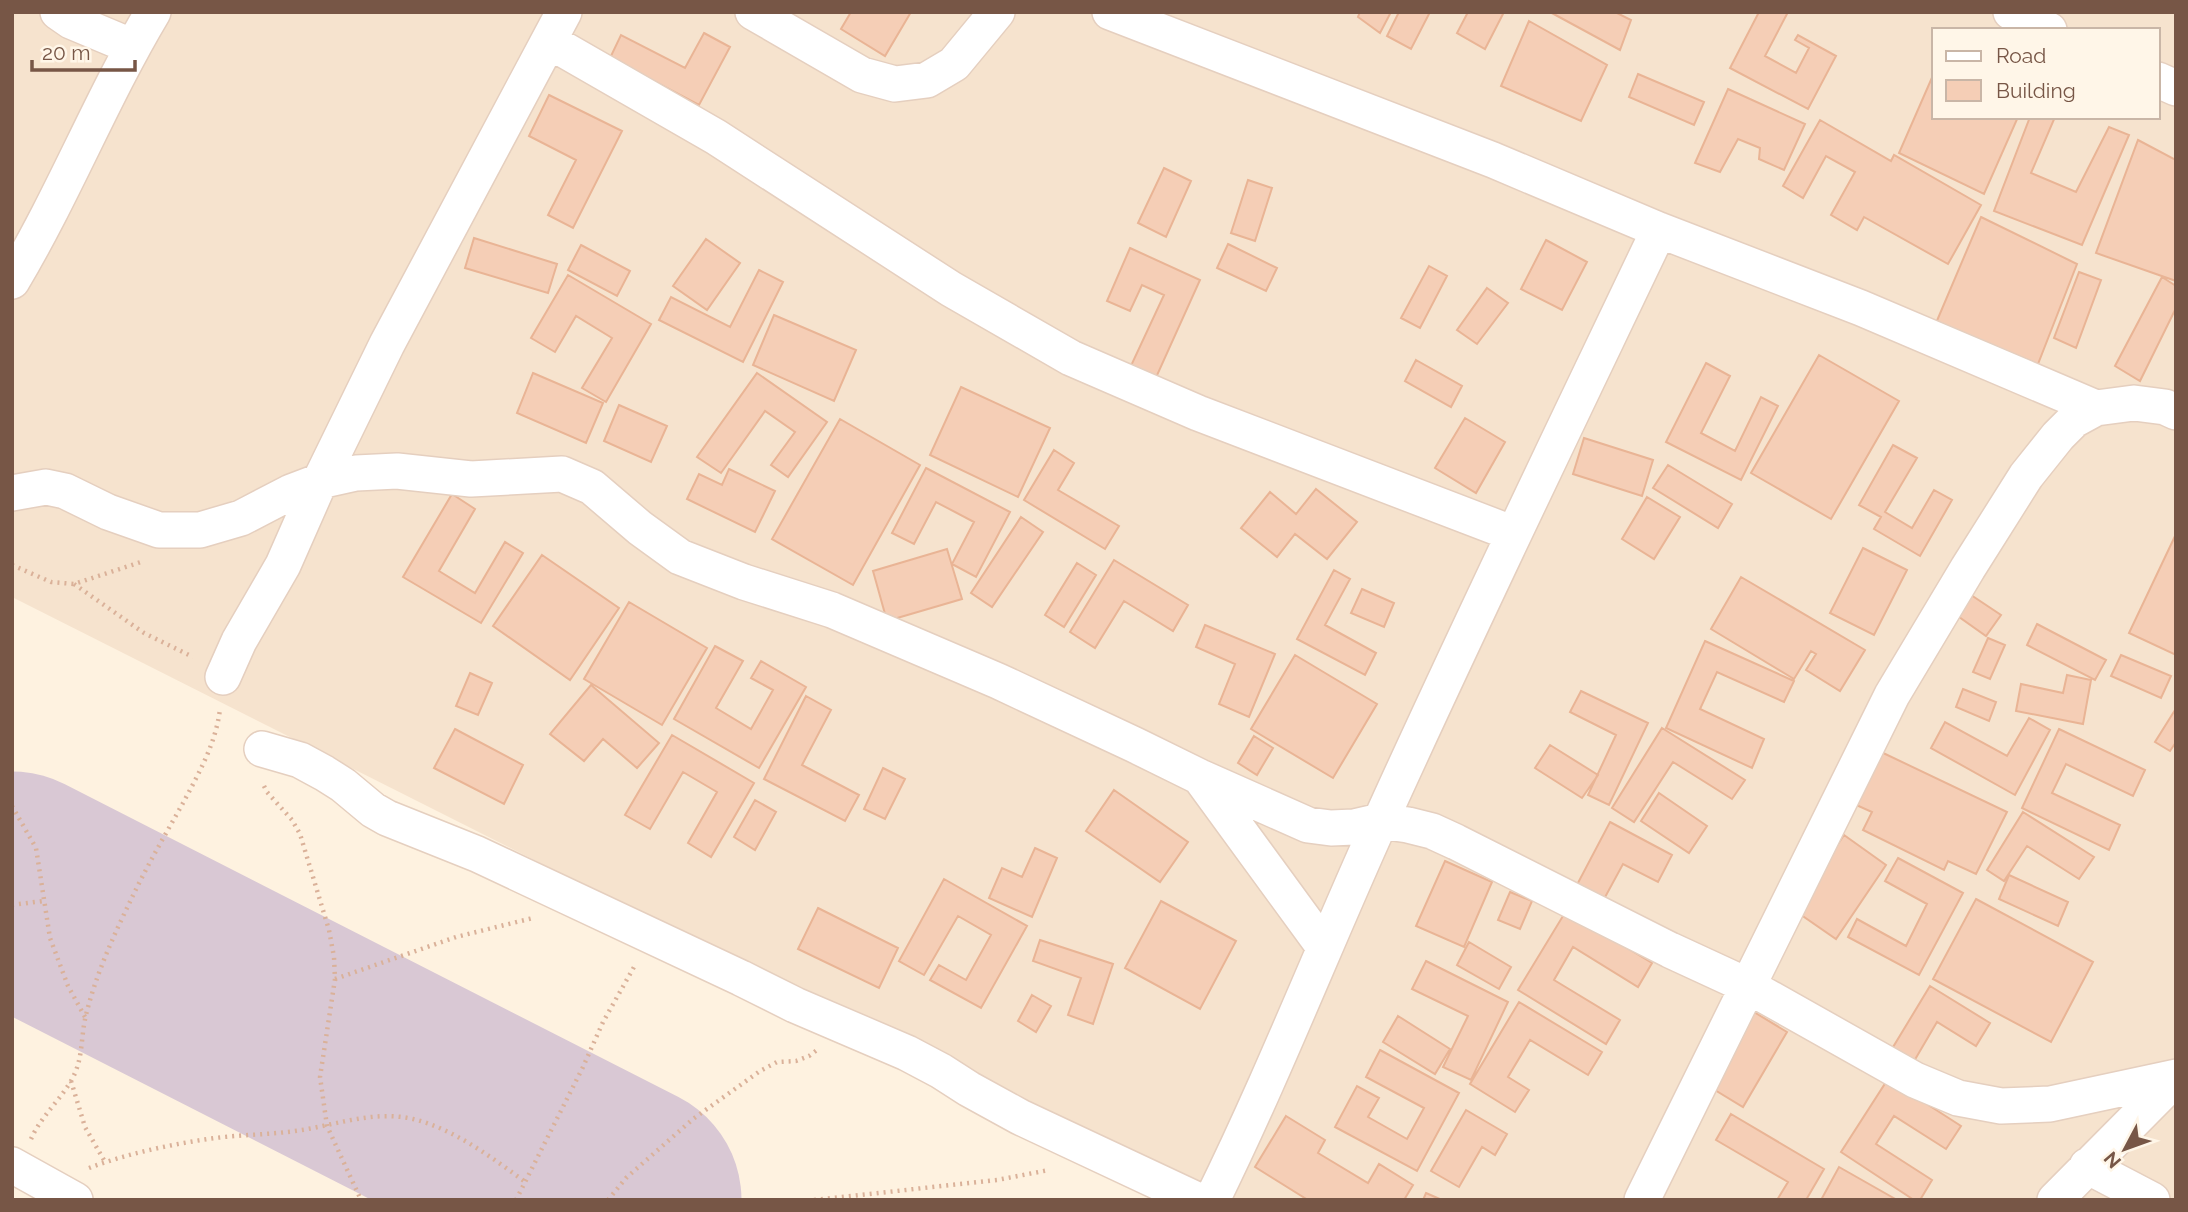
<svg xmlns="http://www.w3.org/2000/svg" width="2188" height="1212" viewBox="0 0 2188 1212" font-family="Raleway,sans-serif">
  <rect width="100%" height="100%" fill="#fef2e0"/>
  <path fill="#f6e3ce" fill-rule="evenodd" d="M12,12H2176V1200H1209L12,597ZM1934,30H2158V117H1934Z"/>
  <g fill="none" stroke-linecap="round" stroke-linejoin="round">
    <path stroke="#d9c8d4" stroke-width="231" d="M12,887L626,1200"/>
  </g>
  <path fill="#f5ceb6" stroke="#e9b495" stroke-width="2" d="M851,12H911L885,56L841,29Z
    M1360,12H1391L1380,33L1358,17Z
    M1399,12H1430L1411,49L1387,36Z
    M1468,12H1504L1485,49L1457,33Z
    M1550,12H1615L1631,20L1620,50Z
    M1759,12H1788L1765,56L1796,73L1809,48L1795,40L1798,35L1836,56L1808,109L1730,68Z
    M1529,21L1607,65L1581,121L1501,86Z
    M704,33L730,47L699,105L610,58L621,35L685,68Z
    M1934,73V117H2018L1984,194L1899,153Z
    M1638,74L1704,102L1694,125L1629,97Z
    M1728,89L1805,124L1784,170L1759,159L1760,148L1738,139L1720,172L1695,163Z
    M549,95L622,131L573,228L548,215L576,160L529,136Z
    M2030,117H2055L2031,173L2076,192L2109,127L2129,135L2082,245L1994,211Z
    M1820,120L1891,161L1894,155L1981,205L1948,264L1864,217L1857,230L1831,215L1855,172L1826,156L1803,198L1783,186Z
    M2138,140L2176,160V281L2096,253Z
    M1164,168L1191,181L1166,237L1138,223Z
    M1248,180L1272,188L1255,241L1231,233Z
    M1981,217L2077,264L2038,364L1936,323Z
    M474,238L557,264L548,293L465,268Z
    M706,239L740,263L707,310L673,286Z
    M1546,240L1587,262L1562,310L1521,289Z
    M1228,244L1277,268L1266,291L1217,268Z
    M581,245L630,271L617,296L568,270Z
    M1130,248L1200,280L1154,382L1129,370L1164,295L1142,285L1130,311L1107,301Z
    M1429,266L1447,276L1420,328L1401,318Z
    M759,270L783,282L743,362L659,320L671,297L730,327Z
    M2079,272L2101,280L2076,348L2054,338Z
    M568,275L651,324L606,402L582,388L612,338L576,316L555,352L531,338Z
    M2162,277L2176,286V308L2140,381L2115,366Z
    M1487,288L1508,303L1477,344L1457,330Z
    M774,315L856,350L834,401L753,365Z
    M1819,355L1899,401L1831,519L1751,473Z
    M1416,360L1462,386L1451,407L1405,381Z
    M1706,363L1730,376L1701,433L1735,451L1761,397L1778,406L1741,480L1666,442Z
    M533,373L603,403L586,443L517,413Z
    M757,373L827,422L788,477L771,465L795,432L765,411L721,473L697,457Z
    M961,387L1050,428L1018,497L930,455Z
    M619,405L667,426L651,462L604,441Z
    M1465,418L1505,442L1476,493L1435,468Z
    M840,419L920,465L853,585L772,539Z
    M1584,438L1653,460L1642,496L1573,474Z
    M1893,445L1917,458L1885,512L1912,528L1934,490L1952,500L1920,556L1874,529L1881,517L1859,505Z
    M1054,450L1074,463L1058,490L1119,526L1105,549L1024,500Z
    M1668,465L1732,504L1718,528L1653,488Z
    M926,468L1010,512L976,577L952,564L974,522L936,502L914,544L892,533Z
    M729,469L775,491L755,532L687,499L699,474L722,485Z
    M1316,489L1357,522L1327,559L1295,534L1277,557L1241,528L1270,492L1296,514Z
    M452,494L475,509L439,571L475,593L505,542L523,553L481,623L403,577Z
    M1647,497L1680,517L1654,559L1622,539Z
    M1021,517L1043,532L992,607L971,593Z
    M2176,534V655L2129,633Z
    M1863,548L1907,570L1874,635L1830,613Z
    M947,549L962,599L887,621L873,571Z
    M542,555L619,608L570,680L493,626Z
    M1114,560L1188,605L1173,631L1124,601L1095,648L1070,632Z
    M1077,563L1096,575L1064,627L1045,615Z
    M1334,570L1350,579L1325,625L1376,653L1365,675L1297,639Z
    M1741,577L1865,650L1840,691L1806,670L1816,654L1811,651L1794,679L1711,629Z
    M1959,587L2001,615L1986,636L1945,607Z
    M1362,589L1394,603L1384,627L1351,613Z
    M629,602L707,648L662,725L584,679Z
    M2037,624L2106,660L2095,680L2027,645Z
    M1205,625L1275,654L1249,717L1219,704L1235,664L1196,647Z
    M1988,638L2005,645L1990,679L1973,672Z
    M1705,641L1794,681L1784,702L1717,672L1700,709L1764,739L1752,768L1666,728Z
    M715,646L743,661L716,708L751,729L773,690L751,678L761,661L806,687L759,768L674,719Z
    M1295,655L1377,704L1333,778L1251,729Z
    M2121,655L2171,676L2161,698L2111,676Z
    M470,673L492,683L478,715L456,706Z
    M2067,675L2091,680L2083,724L2016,711L2021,684L2063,693Z
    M591,685L659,743L637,768L603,739L584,761L550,734Z
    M1963,689L1996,702L1989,721L1956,707Z
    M1581,691L1648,723L1609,805L1588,795L1616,735L1570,712Z
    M806,696L831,710L802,765L859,795L845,821L764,779Z
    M2175,710L2176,742L2170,751L2155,742Z
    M2029,718L2050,730L2015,795L1931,748L1945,722L2007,756Z
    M1662,728L1745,780L1732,799L1673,762L1634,822L1612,808Z
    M455,729L523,765L504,804L434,768Z
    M2059,729L2145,770L2133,796L2066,764L2052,793L2120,825L2109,850L2022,808Z
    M672,735L754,783L711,857L688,843L717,792L683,772L650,829L625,815Z
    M1254,736L1273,748L1257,775L1238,763Z
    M1550,745L1598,775L1582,798L1535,768Z
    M1879,751L2007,812L1976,874L1948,861L1944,870L1863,830L1872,812L1854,804Z
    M883,768L905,779L885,819L864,809Z
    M1114,790L1188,842L1160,882L1086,831Z
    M1659,793L1707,826L1689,853L1641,821Z
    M755,800L776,812L755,850L734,837Z
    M2023,812L2094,857L2079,879L2027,846L2004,881L1987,870Z
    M1610,822L1672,855L1658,882L1623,864L1597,912L1570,898Z
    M1844,835L1886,865L1836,939L1794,910Z
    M1035,848L1057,858L1032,917L989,898L1002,868L1022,877Z
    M1898,858L1963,893L1919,975L1848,937L1857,919L1906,946L1927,904L1885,881Z
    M1445,861L1492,882L1464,947L1416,926Z
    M2009,875L2068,902L2058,926L1999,899Z
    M944,879L1027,926L981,1008L930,980L939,965L966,980L991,935L958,916L924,975L899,961Z
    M1510,892L1532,901L1520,929L1498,920Z
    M1976,899L2093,962L2051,1042L1933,979Z
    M1161,901L1236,941L1200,1009L1125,968Z
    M818,908L898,948L879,988L798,949Z
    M1566,911L1652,963L1638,987L1573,947L1554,980L1620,1020L1606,1044L1518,990Z
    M1040,940L1113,964L1093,1024L1068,1015L1081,978L1033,961Z
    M1469,942L1511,967L1499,989L1457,965Z
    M1426,961L1508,1002L1471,1080L1443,1067L1468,1016L1412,989Z
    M1930,986L1990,1023L1976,1046L1937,1022L1906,1075L1884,1062Z
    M1032,995L1051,1006L1036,1032L1018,1021Z
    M1519,1002L1602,1052L1588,1075L1530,1040L1508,1077L1529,1090L1515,1112L1470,1084Z
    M1749,1009L1787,1032L1743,1107L1705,1084Z
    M1398,1016L1450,1049L1435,1074L1383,1042Z
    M1380,1050L1459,1093L1417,1171L1335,1127L1357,1086L1379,1098L1368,1117L1407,1139L1424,1108L1366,1077Z
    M1888,1079L1961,1126L1946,1149L1894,1116L1876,1144L1932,1180L1920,1200H1914L1841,1152Z
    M1466,1110L1507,1134L1495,1155L1482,1147L1459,1187L1431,1171Z
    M1731,1114L1824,1169L1806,1200H1777L1788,1182L1716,1140Z
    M1286,1116L1325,1140L1318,1153L1368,1183L1379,1164L1413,1185L1404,1200H1308L1255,1167Z
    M1839,1167L1897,1200H1821Z
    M1426,1193L1442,1200H1423Z"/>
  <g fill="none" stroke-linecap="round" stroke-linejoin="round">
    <g stroke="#e5cfbf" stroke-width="38">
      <path id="minor" d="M58,12L71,21L133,47
        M753,12L862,75L895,84L927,80L954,64L997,12
        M1110,12L1493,160L1659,230L1861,308L2096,408
        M2011,12L2049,30
        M549,41L716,137L951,289L1071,358L1198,413L1514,534
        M2158,80L2176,88
        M12,281C64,194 101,99 153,12
        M12,493L46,487L65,491L108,512L159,530H200L241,518L291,492L320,481L356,473L397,471L471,479L562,474L592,487L640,528L680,557L744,582L832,610L998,681L1135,745L1200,777L1308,825L1331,828L1354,827L1380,821L1408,825L1432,831L1456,842L1670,950L1748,986L1915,1080L1958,1098L2001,1106L2050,1104L2176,1077
        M223,677L239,641L283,565L320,481L387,344L564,12
        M262,749L300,760L324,773L343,785L373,810L387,818L477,854L741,978L795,1005L907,1053L941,1071L969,1089L1020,1117L1197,1200
        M1202,780L1324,947
        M12,1165L75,1200
        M2087,1166L2152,1200
        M1212,1200C1273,1076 1323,948 1380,822C1470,623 1565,427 1659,230
        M1642,1200L1892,695L1968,568L2026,476L2058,436L2074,420L2096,408L2134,403L2165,407L2176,412
        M2055,1200L2176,1078"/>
    </g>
    <path stroke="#dab199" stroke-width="4.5" stroke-dasharray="2 5" stroke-linecap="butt" d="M12,565L51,582L74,584L144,561
      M74,584L144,633L193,657
      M264,786L267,792L292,820L300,834L329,930L334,957L335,979L320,1077L327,1126L361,1200
      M12,806L36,848L50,938L68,986L85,1017
      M12,905L43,901
      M335,979L456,937L533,918
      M71,1081L85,1127L105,1162
      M31,1139C42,1114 65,1096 75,1073C83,1054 81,1035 86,1015C95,978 111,941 128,906C144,871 164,837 183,803C199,773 216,743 220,709
      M89,1168C126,1154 168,1145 208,1139C234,1135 261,1135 287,1132C329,1128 371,1109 413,1119C454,1129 491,1157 524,1181
      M516,1200L583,1067L603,1022L634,967
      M608,1200L626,1178L693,1119L760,1071L777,1062L796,1061L809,1056L817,1050
      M814,1200L997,1180L1049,1170"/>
    <use href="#minor" stroke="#fff" stroke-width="35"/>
  </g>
  <rect width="2188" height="1212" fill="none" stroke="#775646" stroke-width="28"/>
  <rect x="1932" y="28" width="228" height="91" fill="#fff6e8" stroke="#c9b6a7" stroke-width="2"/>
  <rect x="1946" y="51" width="35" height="10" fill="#ffffff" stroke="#c9b6a7" stroke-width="2"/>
  <text x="1996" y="63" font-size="21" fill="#775646">Road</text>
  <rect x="1946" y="80" width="35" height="21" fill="#f5ceb6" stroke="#c9b6a7" stroke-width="2"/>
  <text x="1996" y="98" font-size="21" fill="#775646">Building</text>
  <g transform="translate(2125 1149) rotate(229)" stroke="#fff6e8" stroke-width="5" paint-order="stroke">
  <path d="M0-5L12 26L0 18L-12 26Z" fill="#775646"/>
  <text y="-10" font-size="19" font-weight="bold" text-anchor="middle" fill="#775646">N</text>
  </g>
  <path d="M32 60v10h103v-10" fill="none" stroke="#775646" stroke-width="3.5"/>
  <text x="42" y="60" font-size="21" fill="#775646" stroke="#fff6e8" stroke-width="5" paint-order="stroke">20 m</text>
</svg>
